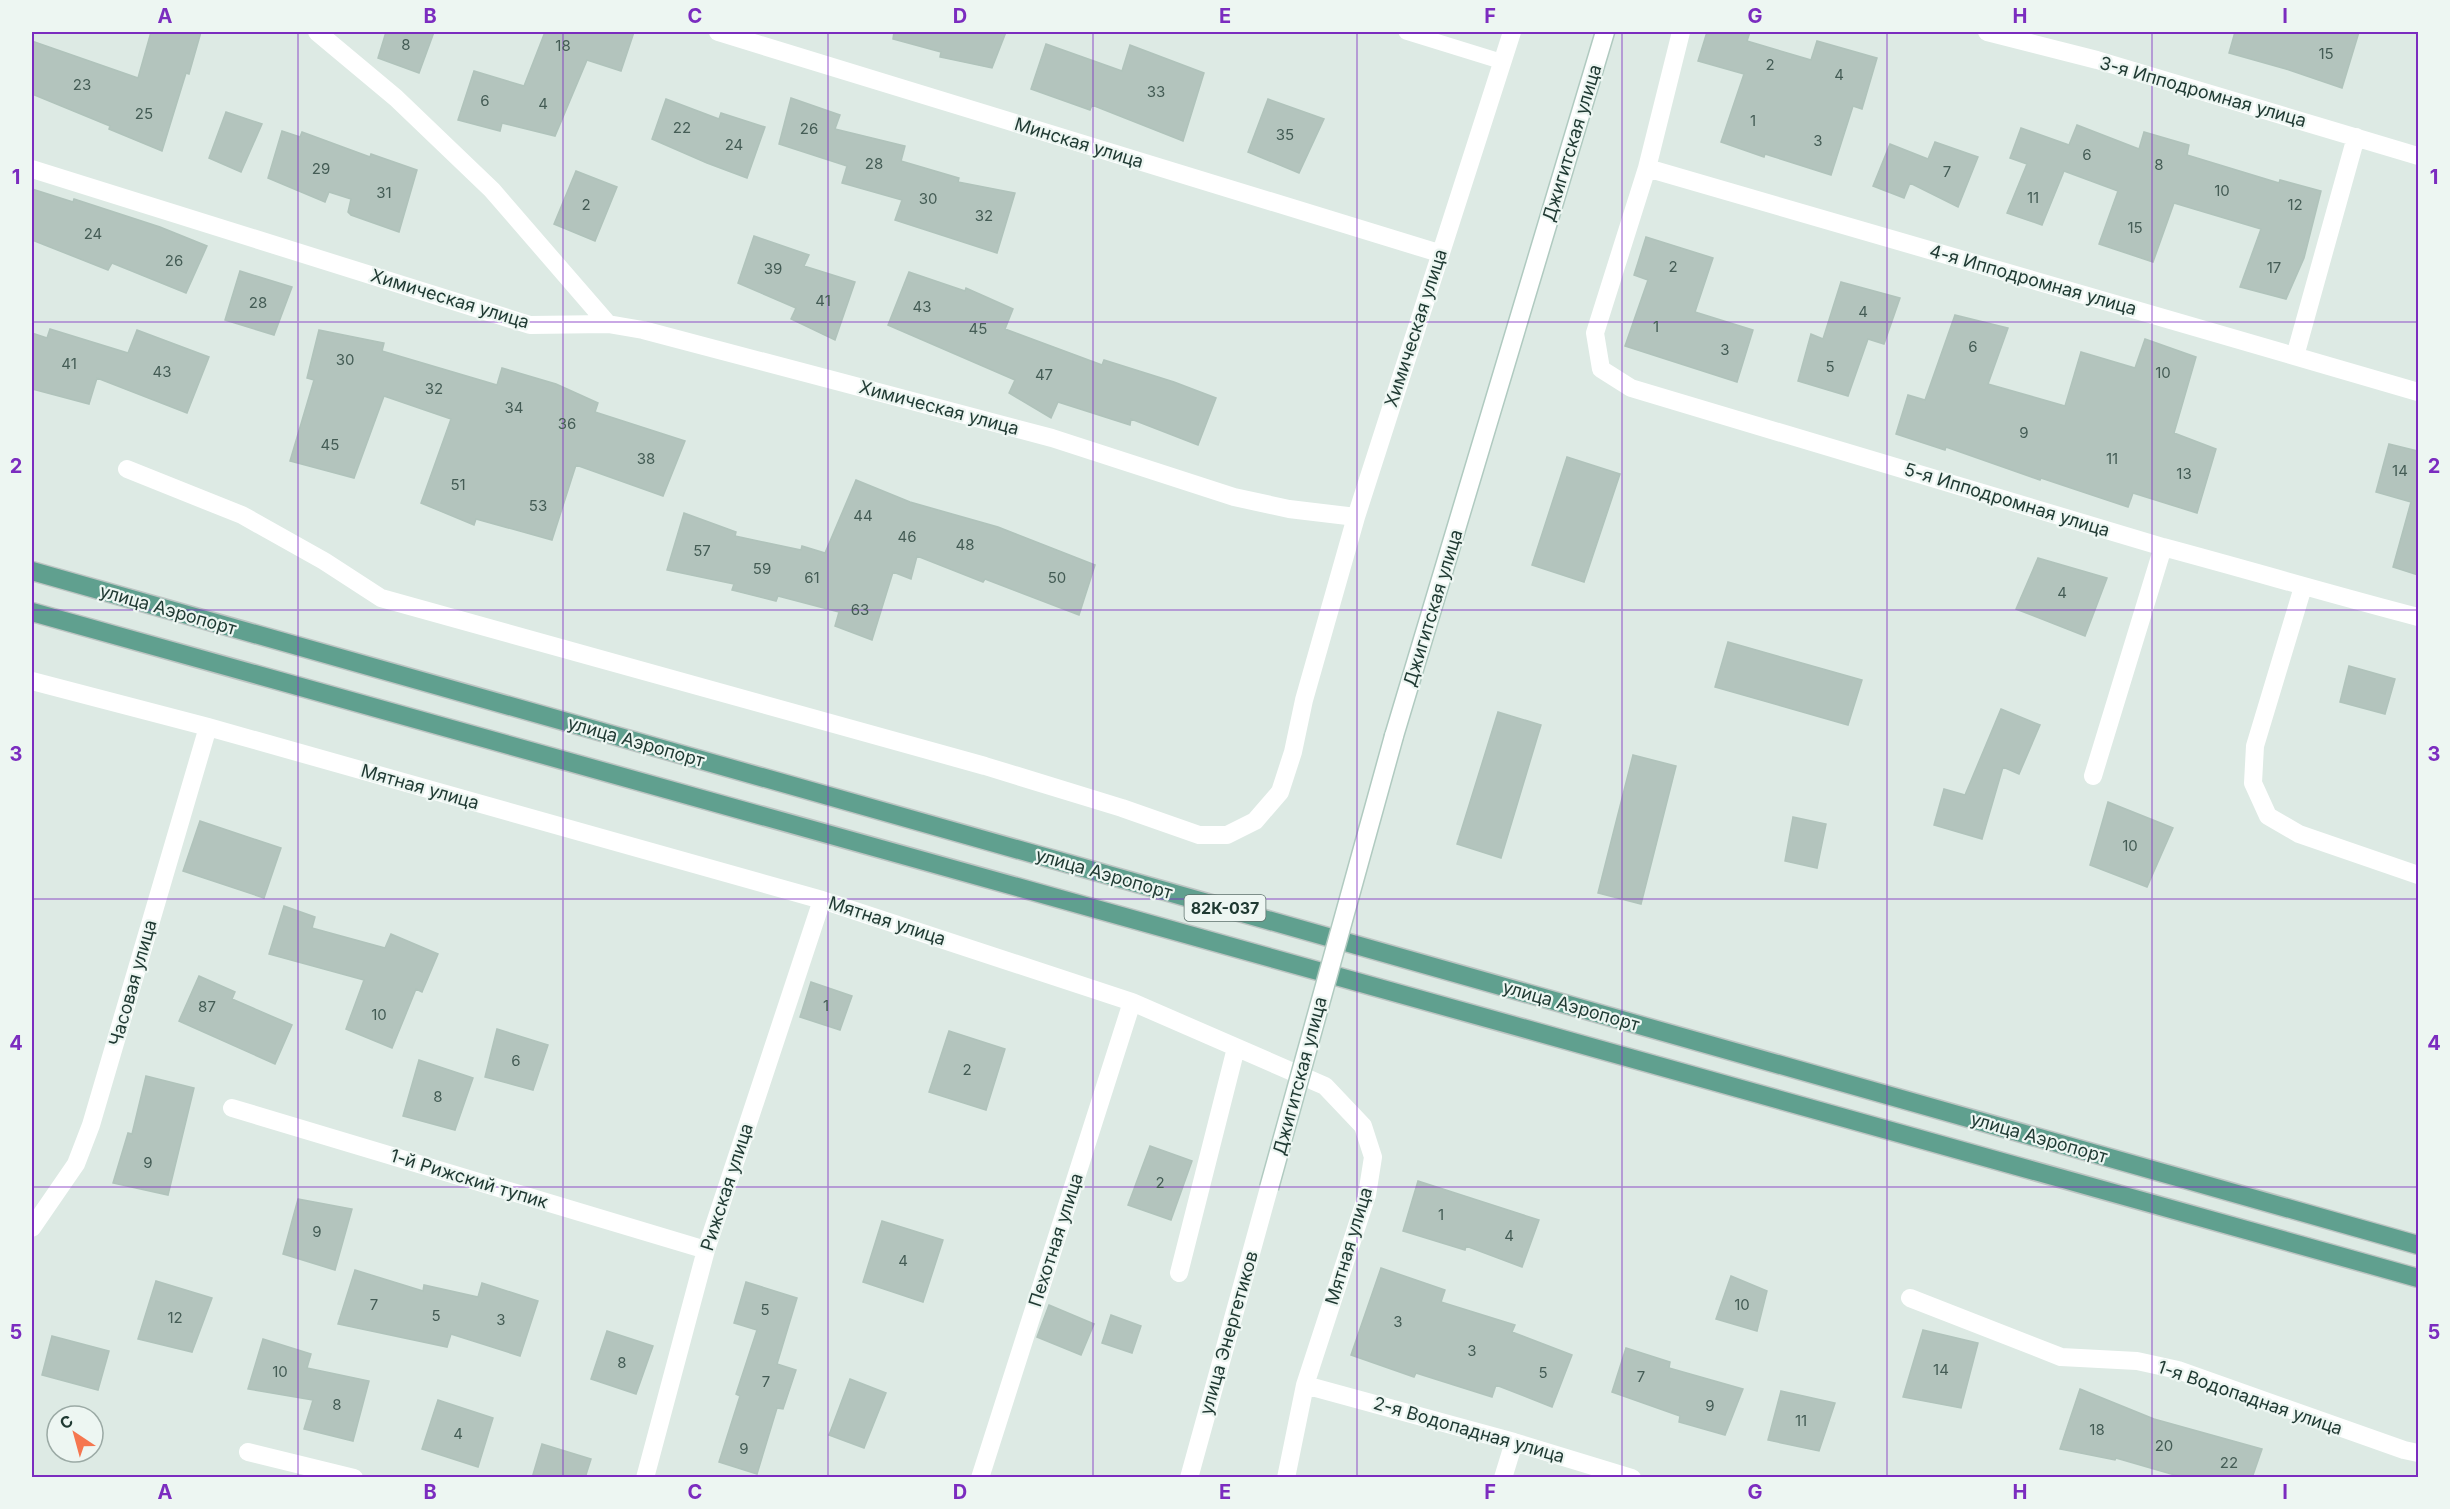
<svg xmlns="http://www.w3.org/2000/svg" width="2450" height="1509" viewBox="0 0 2450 1509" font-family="Inter,sans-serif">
  <rect width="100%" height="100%" fill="#ddeae4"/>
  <path fill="#b3c4bd" stroke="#b0c3bb" stroke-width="1.5" d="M151,32H201L189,74L186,73L162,151L109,129L110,126L32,94V41L138,78Z
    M386,32H434L419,73L378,58Z
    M545,32H634L621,71L587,60L555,136L502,123L500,131L458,120L474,71L524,86Z
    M894,32H1006L992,68L940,57L941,52L893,39Z
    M1707,32H1750L1747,41L1811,60L1817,41L1877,58L1862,109L1853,106L1831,175L1765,154L1764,157L1721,142L1744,74L1698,61Z
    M2235,32H2359L2342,88L2286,69L2229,53Z
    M1046,44L1122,71L1130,45L1204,73L1183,141L1092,105L1090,110L1031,89Z
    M791,98L840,115L835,129L905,146L901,161L959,178L958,182L1015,193L997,253L895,220L902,200L842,183L847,166L779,144Z
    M666,99L719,119L721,113L765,127L747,178L707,163L652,139Z
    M1268,99L1324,119L1299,173L1248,152Z
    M226,112L262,124L241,172L209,158Z
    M2077,125L2139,149L2144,132L2189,145L2187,155L2279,183L2280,180L2321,191L2304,258L2286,299L2240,287L2261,229L2174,203L2153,262L2099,244L2118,191L2064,171L2042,225L2007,213L2027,164L2010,158L2021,128L2069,145Z
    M282,131L300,137L302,132L370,157L371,154L417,170L399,232L351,215L348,212L351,199L329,192L325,202L268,178Z
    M1935,142L1978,157L1958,207L1910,183L1904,198L1873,186L1890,144L1928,159Z
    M576,171L617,187L595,241L554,224Z
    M32,189L73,202L74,199L160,227L207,246L186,293L112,263L108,270L32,240Z
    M754,236L809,255L804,266L855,282L835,340L791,319L796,308L738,283Z
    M1646,237L1713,258L1695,312L1753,330L1737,382L1625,346L1648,280L1634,275Z
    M240,271L292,287L274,335L225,320Z
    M909,272L965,291L966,288L1013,309L1005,329L1102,365L1104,360L1174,382L1216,398L1198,445L1131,419L1130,425L1058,402L1051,418L1009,393L1015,380L888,325Z
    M1841,282L1900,298L1884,344L1868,339L1848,396L1798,381L1811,334L1823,339Z
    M1955,315L2008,328L1988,384L2065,406L2081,352L2135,368L2145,339L2196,357L2174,433L2216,449L2197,513L2133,493L2128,507L2041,478L2040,480L1946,447L1945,450L1896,434L1908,395L1925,400Z
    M50,329L128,353L137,330L209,357L187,413L97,378L89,404L32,389V333L47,338Z
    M319,330L384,343L382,351L497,385L502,368L556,384L598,403L595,412L685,441L663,496L576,465L552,540L476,519L474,525L421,503L451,419L384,396L354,478L290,461L314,380L307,378Z
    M2389,444L2418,451V575L2393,567L2411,502L2376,492Z
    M1567,457L1620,474L1584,582L1532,565Z
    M856,480L910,502L998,527L1095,565L1079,615L985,579L983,582L917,556L911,579L893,572L872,640L835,626L839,612L778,596L776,601L732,590L734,584L667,570L684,513L736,532L735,536L801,550L802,546L825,553Z
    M2038,558L2107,578L2085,636L2016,609Z
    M1728,642L1862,680L1848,725L1715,687Z
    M2349,666L2395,679L2385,714L2340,702Z
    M2001,709L2040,725L2019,774L2003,767L1982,839L1934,825L1944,789L1965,795Z
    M1498,712L1541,725L1501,858L1457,844Z
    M1633,755L1676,766L1641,904L1598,893Z
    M2108,802L2173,828L2147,887L2090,865Z
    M1793,817L1826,824L1817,868L1785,861Z
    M200,821L281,848L264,898L183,871Z
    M284,906L315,917L312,928L385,948L391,934L438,954L422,992L416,989L392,1048L346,1029L364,980L269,954Z
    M199,976L235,992L232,999L292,1025L275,1064L179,1021Z
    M811,982L852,996L840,1030L800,1017Z
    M497,1029L548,1045L533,1090L485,1077Z
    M949,1031L1005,1049L986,1110L929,1092Z
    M419,1060L473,1078L455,1130L403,1116Z
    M146,1076L194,1088L168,1195L113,1183L128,1133L132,1134Z
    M1150,1146L1192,1161L1171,1220L1128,1205Z
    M1418,1181L1539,1220L1522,1267L1466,1246L1465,1250L1403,1231Z
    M298,1199L352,1209L335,1270L283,1254Z
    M882,1221L943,1240L923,1302L863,1282Z
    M1381,1268L1445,1290L1441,1302L1515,1325L1512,1332L1572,1355L1552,1407L1496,1385L1492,1397L1416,1373L1414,1377L1351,1355Z
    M355,1270L423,1291L424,1285L478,1297L482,1283L538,1301L520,1356L451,1334L447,1347L338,1324Z
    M1731,1276L1767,1291L1757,1331L1716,1319Z
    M156,1281L212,1298L192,1352L138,1339Z
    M746,1282L797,1298L777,1364L796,1370L783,1409L777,1408L757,1474L719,1462L740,1396L736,1394L757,1330L734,1323Z
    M1049,1305L1094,1324L1081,1355L1037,1337Z
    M1111,1315L1141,1326L1132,1353L1102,1343Z
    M1923,1330L1978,1343L1961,1408L1903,1397Z
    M607,1331L653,1346L636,1394L591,1379Z
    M52,1336L109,1351L98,1390L42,1375Z
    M263,1339L311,1354L307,1368L369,1381L353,1441L304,1429L313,1400L248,1389Z
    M1626,1348L1670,1362L1669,1368L1743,1389L1725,1435L1679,1422L1680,1416L1612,1392Z
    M850,1379L886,1393L864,1448L829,1435Z
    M2080,1389L2154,1419L2262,1449L2252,1478H2185L2116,1458L2115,1460L2060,1449Z
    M1781,1391L1835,1403L1819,1451L1768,1440Z
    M438,1400L493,1418L478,1467L422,1449Z
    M542,1444L591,1459L585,1478H532Z"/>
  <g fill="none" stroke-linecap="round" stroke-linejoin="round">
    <g stroke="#b0cac0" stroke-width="21">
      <path id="secondary" d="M1394,736L1605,32"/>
    </g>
    <g stroke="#bcc4c2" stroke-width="21">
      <path id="primary" d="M32,571L2418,1245
        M32,612L2418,1278"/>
    </g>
    <path stroke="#fff" stroke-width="15" d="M1406,32L1503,62"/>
    <path stroke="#fff" stroke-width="18" d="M317,32L396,98L492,190L608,324
      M718,32L1439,253
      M1681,32L1647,168L1595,333L1601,369L1631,388L2163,547C2249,570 2333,595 2418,617
      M1987,32L2097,60L2418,156
      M1647,168L2418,392
      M32,169L530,325L608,324L643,330L1052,438L1234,497L1289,509L1356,517L1512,32
      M2295,356L2356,137
      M127,469L242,515L324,561L381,598L985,766L1122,808L1199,835H1227L1255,821L1280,792L1293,752L1304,700L1356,517
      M2303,587L2255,746L2253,783L2268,816L2299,834L2418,875
      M32,681L208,727L822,900L1132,1002L1325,1086L1363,1126L1373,1157L1367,1195L1305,1385L1286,1478
      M2093,776L2163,547
      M232,1108L706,1250
      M32,1228L76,1164L91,1125L208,727
      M1179,1273L1236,1048
      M1910,1298L2061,1357L2137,1361L2178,1370L2404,1450L2418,1453
      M1305,1385L1514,1442L1632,1478
      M248,1452L354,1478
      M645,1478L706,1250L822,900
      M980,1478L1132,1002
      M1189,1478L1269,1188
      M1503,1478L1514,1442"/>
    <use href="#secondary" stroke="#fff" stroke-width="18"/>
    <use href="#primary" stroke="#60a08f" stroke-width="18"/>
    <g stroke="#b0cac0" stroke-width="21" stroke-linecap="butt">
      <path id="secondary-bridge" d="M1269,1188L1394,736"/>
    </g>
    <use href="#secondary-bridge" stroke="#fff" stroke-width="18"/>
  </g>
  <path fill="none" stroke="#7b2cbf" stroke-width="1.5" stroke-opacity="0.55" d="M298,32V1478M563,32V1478M828,32V1478M1093,32V1478M1357,32V1478M1622,32V1478M1887,32V1478M2152,32V1478M32,322H2418M32,610H2418M32,899H2418M32,1187H2418"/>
  <g text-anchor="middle" stroke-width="4.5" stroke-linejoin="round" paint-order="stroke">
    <g font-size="15" fill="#445c55">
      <text x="406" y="50">8</text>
      <text x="563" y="51">18</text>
      <text x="2326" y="59">15</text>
      <text x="1770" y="70">2</text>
      <text x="1839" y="80">4</text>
      <text x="82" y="90">23</text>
      <text x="1156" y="97">33</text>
      <text x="485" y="106">6</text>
      <text x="543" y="109">4</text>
      <text x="144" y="119">25</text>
      <text x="1753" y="126">1</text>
      <text x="682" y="133">22</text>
      <text x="809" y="134">26</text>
      <text x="1285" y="140">35</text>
      <text x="1818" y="146">3</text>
      <text x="734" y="150">24</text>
      <text x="2087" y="160">6</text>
      <text x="874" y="169">28</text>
      <text x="2159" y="170">8</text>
      <text x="321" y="174">29</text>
      <text x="1947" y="177">7</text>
      <text x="2222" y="196">10</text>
      <text x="384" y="198">31</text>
      <text x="2033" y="203">11</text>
      <text x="928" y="204">30</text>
      <text x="586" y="210">2</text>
      <text x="2295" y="210">12</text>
      <text x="984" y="221">32</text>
      <text x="2135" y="233">15</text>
      <text x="93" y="239">24</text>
      <text x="174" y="266">26</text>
      <text x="1673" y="272">2</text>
      <text x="2274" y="273">17</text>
      <text x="773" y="274">39</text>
      <text x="823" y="306">41</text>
      <text x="258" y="308">28</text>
      <text x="922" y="312">43</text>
      <text x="1863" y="317">4</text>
      <text x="1656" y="332">1</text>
      <text x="978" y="334">45</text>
      <text x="1973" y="352">6</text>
      <text x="1725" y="355">3</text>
      <text x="345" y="365">30</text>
      <text x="69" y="369">41</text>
      <text x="1830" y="372">5</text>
      <text x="162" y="377">43</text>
      <text x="2163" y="378">10</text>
      <text x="1044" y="380">47</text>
      <text x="434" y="394">32</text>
      <text x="514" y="413">34</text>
      <text x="567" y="429">36</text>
      <text x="2024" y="438">9</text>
      <text x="330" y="450">45</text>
      <text x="646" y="464">38</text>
      <text x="2112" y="464">11</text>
      <text x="2400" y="476">14</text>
      <text x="2184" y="479">13</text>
      <text x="458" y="490">51</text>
      <text x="538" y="511">53</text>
      <text x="863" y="521">44</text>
      <text x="907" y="542">46</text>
      <text x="965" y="550">48</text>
      <text x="702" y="556">57</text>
      <text x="762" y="574">59</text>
      <text x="812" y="583">61</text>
      <text x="1057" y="583">50</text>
      <text x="2062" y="598">4</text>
      <text x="860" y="615">63</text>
      <text x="2130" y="851">10</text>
      <text x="826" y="1011">1</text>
      <text x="207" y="1012">87</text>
      <text x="379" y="1020">10</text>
      <text x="516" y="1066">6</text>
      <text x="967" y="1075">2</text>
      <text x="438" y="1102">8</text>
      <text x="148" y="1168">9</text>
      <text x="1160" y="1188">2</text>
      <text x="1441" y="1220">1</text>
      <text x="317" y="1237">9</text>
      <text x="1509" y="1241">4</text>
      <text x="903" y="1266">4</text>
      <text x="374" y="1310">7</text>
      <text x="1742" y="1310">10</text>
      <text x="765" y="1315">5</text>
      <text x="436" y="1321">5</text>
      <text x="175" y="1323">12</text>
      <text x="501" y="1325">3</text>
      <text x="1398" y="1327">3</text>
      <text x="1472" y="1356">3</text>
      <text x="622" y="1368">8</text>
      <text x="1941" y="1375">14</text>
      <text x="280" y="1377">10</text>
      <text x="1543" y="1378">5</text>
      <text x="1641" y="1382">7</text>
      <text x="766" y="1387">7</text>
      <text x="337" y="1410">8</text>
      <text x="1710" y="1411">9</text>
      <text x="1801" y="1426">11</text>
      <text x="2097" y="1435">18</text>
      <text x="458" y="1439">4</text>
      <text x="2164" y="1451">20</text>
      <text x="744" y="1454">9</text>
      <text x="2229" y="1468">22</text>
    </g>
    <rect fill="#edf6f2" stroke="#5d726c" stroke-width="1.5" x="1184.5" y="895" width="81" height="26" rx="4.5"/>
    <g font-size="16" font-weight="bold" fill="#1f3932">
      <text x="1225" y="914">82К-037</text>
    </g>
    <g font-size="18" fill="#1f3932" stroke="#edf6f2">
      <text transform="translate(2203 92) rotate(16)" y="6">3-я Ипподромная улица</text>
      <text transform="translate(1079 143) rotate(17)" y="6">Минская улица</text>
      <text transform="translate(1572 143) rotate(-73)" y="6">Джигитская улица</text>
      <text transform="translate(2033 280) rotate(16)" y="6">4-я Ипподромная улица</text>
      <text transform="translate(450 299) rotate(17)" y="6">Химическая улица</text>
      <text transform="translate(1416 328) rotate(-72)" y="6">Химическая улица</text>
      <text transform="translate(939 408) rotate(15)" y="6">Химическая улица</text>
      <text transform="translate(2007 500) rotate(17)" y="6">5-я Ипподромная улица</text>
      <text transform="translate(1433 608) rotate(-73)" y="6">Джигитская улица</text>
      <text transform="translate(168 610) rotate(16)" y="6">улица Аэропорт</text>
      <text transform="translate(636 742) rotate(16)" y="6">улица Аэропорт</text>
      <text transform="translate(420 787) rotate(16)" y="6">Мятная улица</text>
      <text transform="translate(1104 874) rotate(16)" y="6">улица Аэропорт</text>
      <text transform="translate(887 921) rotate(18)" y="6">Мятная улица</text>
      <text transform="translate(133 983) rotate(-74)" y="6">Часовая улица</text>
      <text transform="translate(1571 1006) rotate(16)" y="6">улица Аэропорт</text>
      <text transform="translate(1300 1076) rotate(-75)" y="6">Джигитская улица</text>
      <text transform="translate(2039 1138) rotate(16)" y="6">улица Аэропорт</text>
      <text transform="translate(469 1179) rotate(17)" y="6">1-й Рижский тупик</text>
      <text transform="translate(727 1187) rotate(-72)" y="6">Рижская улица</text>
      <text transform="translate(1056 1240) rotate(-72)" y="6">Пехотная улица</text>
      <text transform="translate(1349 1246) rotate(-73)" y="6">Мятная улица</text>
      <text transform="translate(1229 1333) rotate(-74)" y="6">улица Энергетиков</text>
      <text transform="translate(2250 1398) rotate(19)" y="6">1-я Водопадная улица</text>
      <text transform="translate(1469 1430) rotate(16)" y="6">2-я Водопадная улица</text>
    </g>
  </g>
  <rect width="2450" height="1509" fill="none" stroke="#edf6f2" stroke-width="66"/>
  <g transform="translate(75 1434) rotate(324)"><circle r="28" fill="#edf6f2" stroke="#9baaa5" stroke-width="1.5"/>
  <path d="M0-4.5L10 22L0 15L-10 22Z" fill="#f5764f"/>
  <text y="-9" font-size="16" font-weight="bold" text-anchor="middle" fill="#1f3932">С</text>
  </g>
  <rect x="33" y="33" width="2384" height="1443" fill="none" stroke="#7b2cbf" stroke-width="2"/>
  <g font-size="20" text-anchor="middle" font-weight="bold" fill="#7b2cbf">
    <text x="165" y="23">A</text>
    <text x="430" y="23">B</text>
    <text x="695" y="23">C</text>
    <text x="960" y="23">D</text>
    <text x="1225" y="23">E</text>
    <text x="1490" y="23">F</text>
    <text x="1755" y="23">G</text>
    <text x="2020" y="23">H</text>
    <text x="2285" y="23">I</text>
    <text x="16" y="184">1</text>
    <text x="2434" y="184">1</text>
    <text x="16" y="473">2</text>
    <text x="2434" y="473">2</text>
    <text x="16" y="761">3</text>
    <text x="2434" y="761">3</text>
    <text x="16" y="1050">4</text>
    <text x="2434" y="1050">4</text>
    <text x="16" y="1339">5</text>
    <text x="2434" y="1339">5</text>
    <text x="165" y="1499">A</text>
    <text x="430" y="1499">B</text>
    <text x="695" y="1499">C</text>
    <text x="960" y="1499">D</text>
    <text x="1225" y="1499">E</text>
    <text x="1490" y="1499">F</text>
    <text x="1755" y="1499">G</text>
    <text x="2020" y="1499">H</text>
    <text x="2285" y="1499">I</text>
  </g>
</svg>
